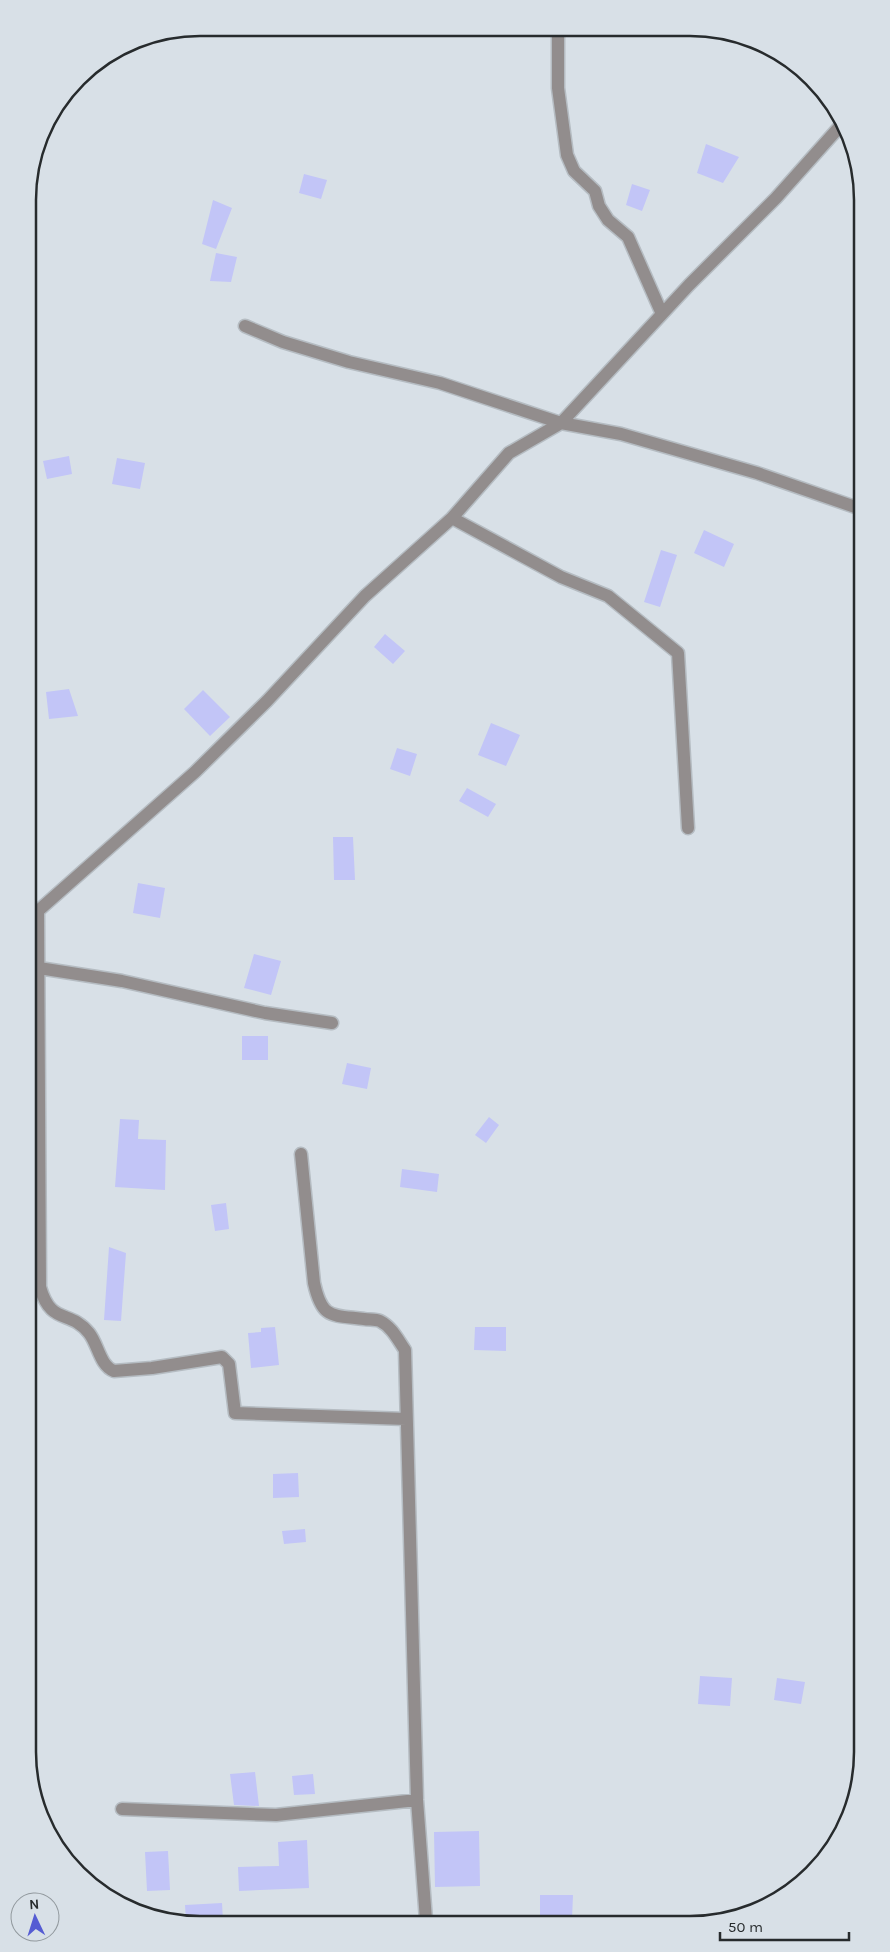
<svg xmlns="http://www.w3.org/2000/svg" width="890" height="1952" viewBox="0 0 890 1952" font-family="Karla,sans-serif">
  <rect width="100%" height="100%" fill="#d8e0e7"/>
  <path fill="#c2c5f7" d="M706,144L739,157L723,183L697,173Z
    M304,174L327,180L321,199L299,193Z
    M632,184L650,190L642,211L626,205Z
    M213,200L232,208L216,249L202,244Z
    M216,253L237,257L231,282L210,281Z
    M69,456L72,474L47,479L43,461Z
    M117,458L145,463L140,489L112,484Z
    M704,530L734,544L724,567L694,553Z
    M661,550L677,555L660,607L644,602Z
    M385,634L405,651L393,664L374,647Z
    M69,689L78,716L49,719L46,692Z
    M203,690L230,717L210,736L184,709Z
    M491,723L520,735L506,766L478,755Z
    M397,748L417,754L410,776L390,769Z
    M467,788L496,804L488,817L459,801Z
    M333,837H353L355,880H334Z
    M138,883L165,888L160,918L133,913Z
    M254,954L281,961L271,995L244,988Z
    M242,1036H268V1060H242Z
    M347,1063L371,1068L367,1089L342,1084Z
    M489,1117L499,1125L486,1143L475,1135Z
    M120,1119L139,1120L138,1139L166,1140L165,1190L115,1187Z
    M402,1169L439,1174L437,1192L400,1187Z
    M226,1203L229,1229L215,1231L211,1205Z
    M109,1247L126,1253L121,1321L104,1320Z
    M275,1327L279,1365L251,1368L248,1333L261,1332V1328Z
    M475,1327H506V1351L474,1350Z
    M298,1473L299,1497L273,1498V1474Z
    M305,1529L306,1542L284,1544L282,1531Z
    M700,1676L732,1678L730,1706L698,1704Z
    M777,1678L805,1682L801,1704L774,1700Z
    M255,1772L259,1806L234,1805L230,1774Z
    M313,1774L315,1794L294,1795L292,1776Z
    M479,1831L480,1886L435,1887L434,1832Z
    M307,1840L309,1888L239,1891L238,1867L279,1866L278,1842Z
    M168,1851L170,1890L147,1891L145,1852Z
    M540,1895H573L572,1919H540Z
    M222,1903L223,1921H186L185,1905Z"/>
  <g fill="none" stroke-linecap="round" stroke-linejoin="round">
    <g stroke="#b5bcc2" stroke-width="15">
      <path id="minor" d="M558,30V88L567,155L574,171L595,191L599,206L608,220L628,237L662,314
        M245,326L283,342L349,362L440,383L561,423L621,434L757,473L858,508
        M452,518L561,577L608,596L678,653L688,828
        M38,912L40,1287C51,1326 70,1309 89,1333C98,1344 100,1366 114,1371L152,1368L222,1357L229,1364L235,1413L406,1419
        M30,918L195,772L267,701L365,596L452,518L509,453L561,423L689,285L776,198L842,124
        M39,968L122,981L265,1013L332,1023
        M301,1154L314,1283C322,1319 331,1315 364,1319C369,1320 375,1319 380,1321C392,1327 398,1340 405,1350L417,1800L426,1920
        M122,1809L276,1815L417,1800"/>
    </g>
    <use href="#minor" stroke="#928d8d" stroke-width="12"/>
  </g>
  <path d="M0 0H890V1952H0ZM200 36H690A164 164 0 0 1 854 200V1752A164 164 0 0 1 690 1916H200A164 164 0 0 1 36 1752V200A164 164 0 0 1 200 36Z" fill="#d8e0e7" fill-rule="evenodd"/>
  <path fill="none" stroke="#272b2d" stroke-width="2.5" d="M200 36H690A164 164 0 0 1 854 200V1752A164 164 0 0 1 690 1916H200A164 164 0 0 1 36 1752V200A164 164 0 0 1 200 36Z"/>
  <g transform="translate(35 1917) rotate(356)"><circle r="24" fill="#d8e0e7" stroke="#91989d"/>
  <path d="M0-4L9 19L0 12L-9 19Z" fill="#555cd3"/>
  <text y="-8" font-size="14" font-weight="bold" text-anchor="middle" fill="#272b2d">N</text>
  </g>
  <path d="M720 1932v8h129v-8" fill="none" stroke="#272b2d" stroke-width="2.5"/>
  <text x="728" y="1932" font-size="15" fill="#272b2d" stroke="#d8e0e7" stroke-width="4" paint-order="stroke">50 m</text>
</svg>
